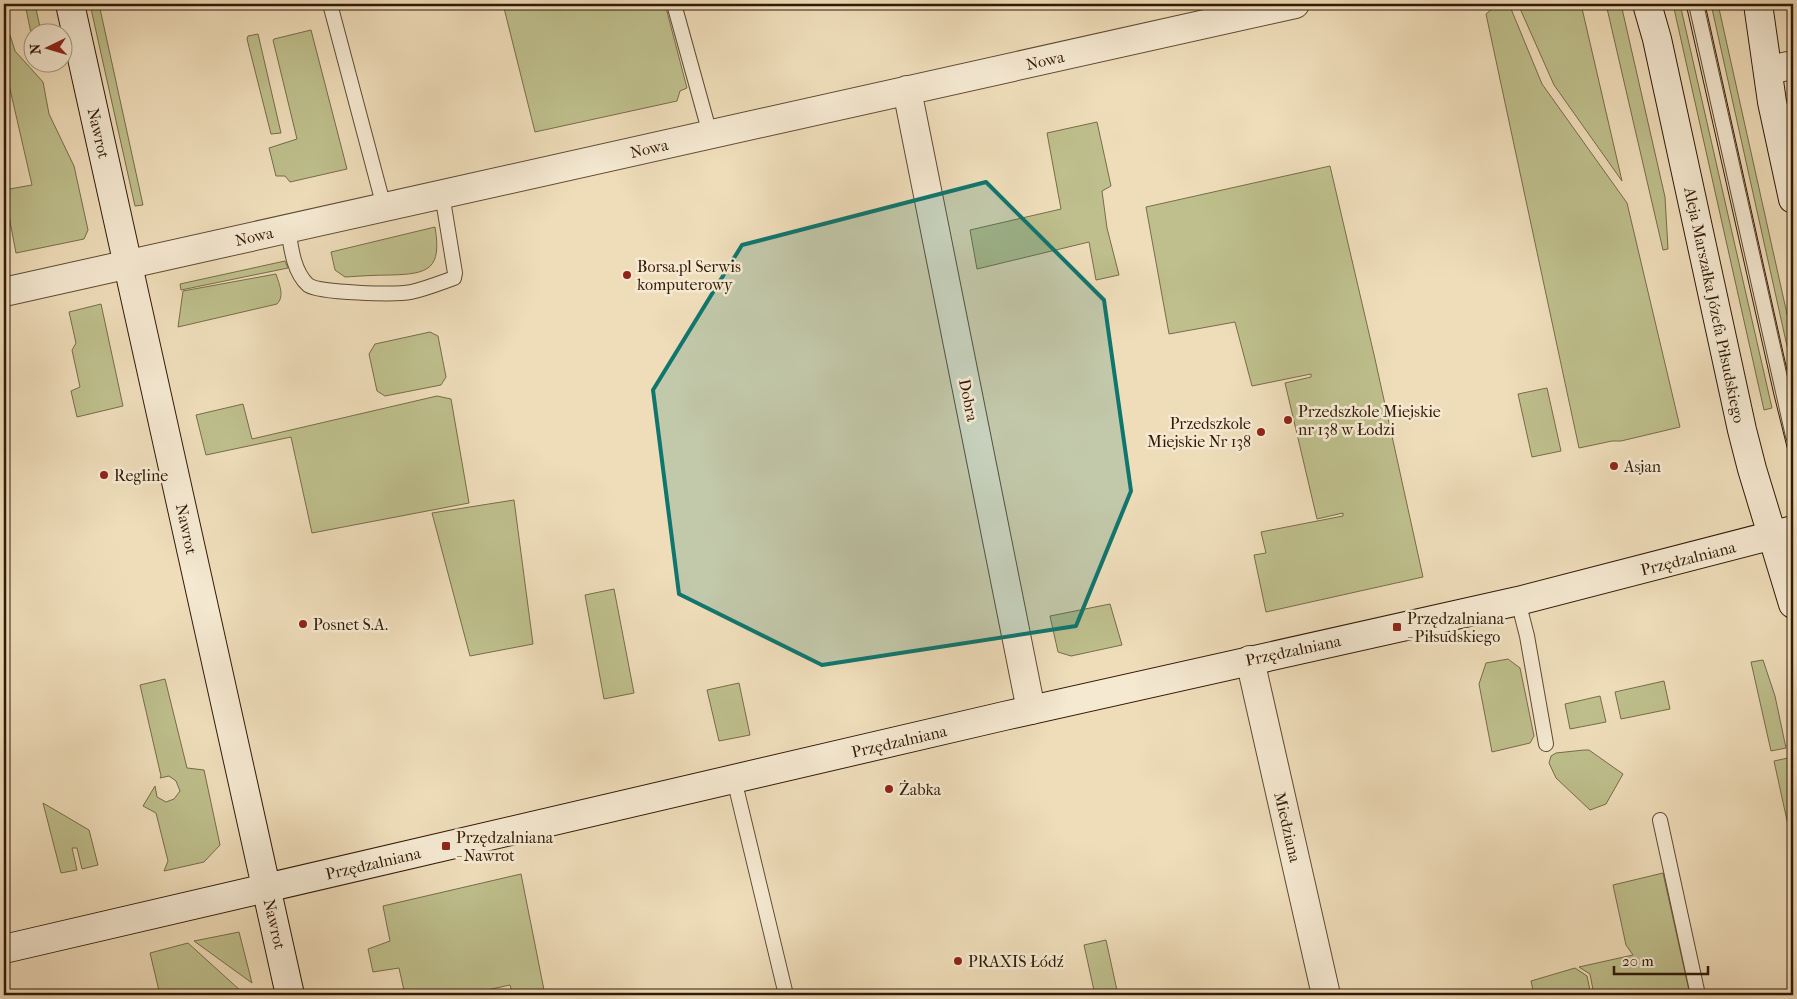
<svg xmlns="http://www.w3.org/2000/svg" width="1797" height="999" viewBox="0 0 1797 999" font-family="'IM FELL French Canon',serif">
  <rect width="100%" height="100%" fill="#efddba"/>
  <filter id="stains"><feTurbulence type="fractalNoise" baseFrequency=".004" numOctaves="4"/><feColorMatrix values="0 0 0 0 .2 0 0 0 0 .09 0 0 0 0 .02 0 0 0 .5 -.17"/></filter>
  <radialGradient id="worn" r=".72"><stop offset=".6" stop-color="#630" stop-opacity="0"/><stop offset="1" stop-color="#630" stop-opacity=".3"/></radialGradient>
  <path fill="#bebf8c" stroke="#786c49" d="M25,4H35L41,32H32V38Z
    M90,4H99L143,205L135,206Z
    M503,4H665L687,88L680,91L677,101L535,132Z
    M1498,4H1509L1542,84L1627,203L1680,427L1621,441H1612L1579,448L1486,14Z
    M1518,4H1581L1622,181L1554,85Z
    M1606,4H1621L1665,197L1668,249L1663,250Z
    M1673,4H1680L1772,408L1764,410Z
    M1711,4H1718L1793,341V373Z
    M311,30L347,169L290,182L285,176H276L269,148L297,139L273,40L274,39Z
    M258,34L281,133L271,134L247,39L248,36Z
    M10,35L15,51L43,82L49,114L74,166L88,230L84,239L16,253L4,190L32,185L4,63V37Z
    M1097,122L1111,186L1102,191L1107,228L1119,275L1096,280L1089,242L977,269L970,230L1061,209L1047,133Z
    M1330,166L1375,359L1423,577L1266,612L1254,555L1266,553L1261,532L1343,516V513L1317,519L1285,383L1311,377V374L1252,386L1235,322L1169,334L1146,207Z
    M435,227C442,269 429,274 391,275C376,275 360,276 345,277L335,270L331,252Z
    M285,261L288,268L181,290L180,284Z
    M276,274C279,284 285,296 277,304L178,327L183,291Z
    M101,304L123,406L77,417L71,391L80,387L72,350L76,343L69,312Z
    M430,332L438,336L446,377L441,385L385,396L377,391L369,354L375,344Z
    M1547,388L1561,451L1532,457L1518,394Z
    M437,396L451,399L469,503L312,533L291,437L206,455L196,415L243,404L252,439Z
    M514,500L533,644L470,656L432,513Z
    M614,589L634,693L604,699L585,595Z
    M1110,604L1122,645L1071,656L1058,652L1050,616Z
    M1508,659L1520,668L1534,736L1530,743L1492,752L1479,684L1486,663Z
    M1763,660L1775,696L1786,748L1771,751L1751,662Z
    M165,679L187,768L204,770L220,845L204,862L164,871L168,861L156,813L143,806L155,786L157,797L166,802L174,799L180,791L176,781L169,776L160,778L161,776L140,685Z
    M1664,681L1670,709L1621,719L1615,692Z
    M739,683L750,735L719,741L707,690Z
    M1600,696L1606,722L1570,729L1565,704Z
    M1584,750H1589L1623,774L1606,804L1590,810L1556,778L1549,763L1551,756L1556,753Z
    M1788,758L1793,779V848L1774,761Z
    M43,803L89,830L98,865L82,869L77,848H72L77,870L61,873Z
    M1663,873L1690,995H1594L1590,974L1579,967L1633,955L1626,945L1613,885Z
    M521,874L545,995H513L510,985L464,995H405L399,968L373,972L368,949L390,941L383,906Z
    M239,932L252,983L194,941Z
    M1106,940L1118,995H1095L1084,945Z
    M188,943L242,992L228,995H160L150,953Z
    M1575,968L1587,976L1591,995H1534L1531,981Z"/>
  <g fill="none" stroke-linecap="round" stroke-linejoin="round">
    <g stroke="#604b33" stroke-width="16">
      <path id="lane" d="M330,4L384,207
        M674,4L710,134
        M1696,4L1793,436
        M288,228C291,247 293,271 308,285C319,293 396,295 411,292C425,289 440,283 454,278L455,273L442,194
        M1518,601L1527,636L1546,744
        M734,779L786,995
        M1660,820L1698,995"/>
    </g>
    <g stroke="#604b33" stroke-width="30">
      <path id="street" d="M1768,70L1793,65
        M907,90L1031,710
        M4,292L1295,4
        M1250,660L1326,995"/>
    </g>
    <g stroke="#311a06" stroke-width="30">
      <path id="secondary" d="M70,4L290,995
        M1647,4L1657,39L1742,430L1752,469L1793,604
        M1758,4L1772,102L1793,199
        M4,949L1004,716L1518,601L1793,530"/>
    </g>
    <use href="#lane" stroke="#f5e9d2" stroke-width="14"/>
    <use href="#street" stroke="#f5e9d2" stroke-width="28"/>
    <use href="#secondary" stroke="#f5e9d2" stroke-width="28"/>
    <path stroke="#311a06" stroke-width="1" d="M1686,4L1774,395L1793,471
      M1705,4L1793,397"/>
  </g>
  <path fill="#0f766e" fill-opacity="0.2" stroke="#0f766e" stroke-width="4" stroke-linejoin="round" d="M986,182L1104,300L1131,491L1076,626L822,665L679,594L653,390L742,245Z"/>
  <g fill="#8f2418" stroke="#f5e9d2" stroke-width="2">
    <circle cx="627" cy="275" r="5"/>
    <circle cx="1288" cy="420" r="5"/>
    <circle cx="1261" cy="432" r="5"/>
    <circle cx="1614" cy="466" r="5"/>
    <circle cx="104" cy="475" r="5"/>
    <circle cx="303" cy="624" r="5"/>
    <rect x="1392" y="622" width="10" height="10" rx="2.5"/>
    <circle cx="889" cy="789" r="5"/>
    <rect x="441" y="841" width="10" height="10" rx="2.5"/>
    <circle cx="958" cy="961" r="5"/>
  </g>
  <g text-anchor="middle" stroke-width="5" stroke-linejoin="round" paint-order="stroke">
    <g font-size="16" fill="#311a06" stroke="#f5e9d2">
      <text transform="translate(1045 60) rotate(-13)" y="6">Nowa</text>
      <text transform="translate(99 133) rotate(77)" y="6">Nawrot</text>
      <text transform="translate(649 148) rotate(-13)" y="6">Nowa</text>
      <text transform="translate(254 236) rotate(-13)" y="6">Nowa</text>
      <text transform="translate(1715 305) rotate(78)" y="6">Aleja Marszałka Józefa Piłsudskiego</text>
      <text transform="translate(969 400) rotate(78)" y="6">Dobra</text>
      <text transform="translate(187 529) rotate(78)" y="6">Nawrot</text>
      <text transform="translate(1688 558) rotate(-14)" y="6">Przędzalniana</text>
      <text transform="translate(1293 650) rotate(-12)" y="6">Przędzalniana</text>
      <text transform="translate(899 741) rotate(-13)" y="6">Przędzalniana</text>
      <text transform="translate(1288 827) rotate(77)" y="6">Miedziana</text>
      <text transform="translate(373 863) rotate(-13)" y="6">Przędzalniana</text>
      <text transform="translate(275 924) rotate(77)" y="6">Nawrot</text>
    </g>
    <g font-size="16" fill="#311a06" stroke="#f5e9d2" text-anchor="start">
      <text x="637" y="272">Borsa.pl Serwis<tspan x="637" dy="18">komputerowy</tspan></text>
      <text x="1298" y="417">Przedszkole Miejskie<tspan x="1298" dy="18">nr 138 w Łodzi</tspan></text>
      <text x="1251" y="429" text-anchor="end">Przedszkole<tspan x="1251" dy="18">Miejskie Nr 138</tspan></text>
      <text x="1624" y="472">Asjan</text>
      <text x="114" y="481">Regline</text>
      <text x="1407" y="624">Przędzalniana<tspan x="1407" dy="18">- Piłsudskiego</tspan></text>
      <text x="313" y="630">Posnet S.A.</text>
      <text x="899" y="795">Żabka</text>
      <text x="456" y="843">Przędzalniana<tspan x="456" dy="18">- Nawrot</tspan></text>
      <text x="968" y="967">PRAXIS Łódź</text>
    </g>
  </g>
  <rect width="1797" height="999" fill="none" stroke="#efddba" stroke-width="20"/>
  <rect x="5" y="5" width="1787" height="989" fill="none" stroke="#311a06" stroke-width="2.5"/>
  <rect x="10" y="10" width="1777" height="979" fill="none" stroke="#311a06"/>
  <g transform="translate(48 48) rotate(265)"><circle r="24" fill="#f5e9d2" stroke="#a79680"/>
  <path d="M0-4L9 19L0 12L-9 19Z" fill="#8f2418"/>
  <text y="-8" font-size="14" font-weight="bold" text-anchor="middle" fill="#311a06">N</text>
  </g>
  <path d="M1614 966v8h94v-8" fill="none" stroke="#311a06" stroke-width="2.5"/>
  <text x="1622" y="966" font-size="15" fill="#311a06" stroke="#f5e9d2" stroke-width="4" paint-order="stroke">20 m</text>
  <rect width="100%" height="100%" filter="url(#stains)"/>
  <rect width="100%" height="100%" fill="url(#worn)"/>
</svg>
